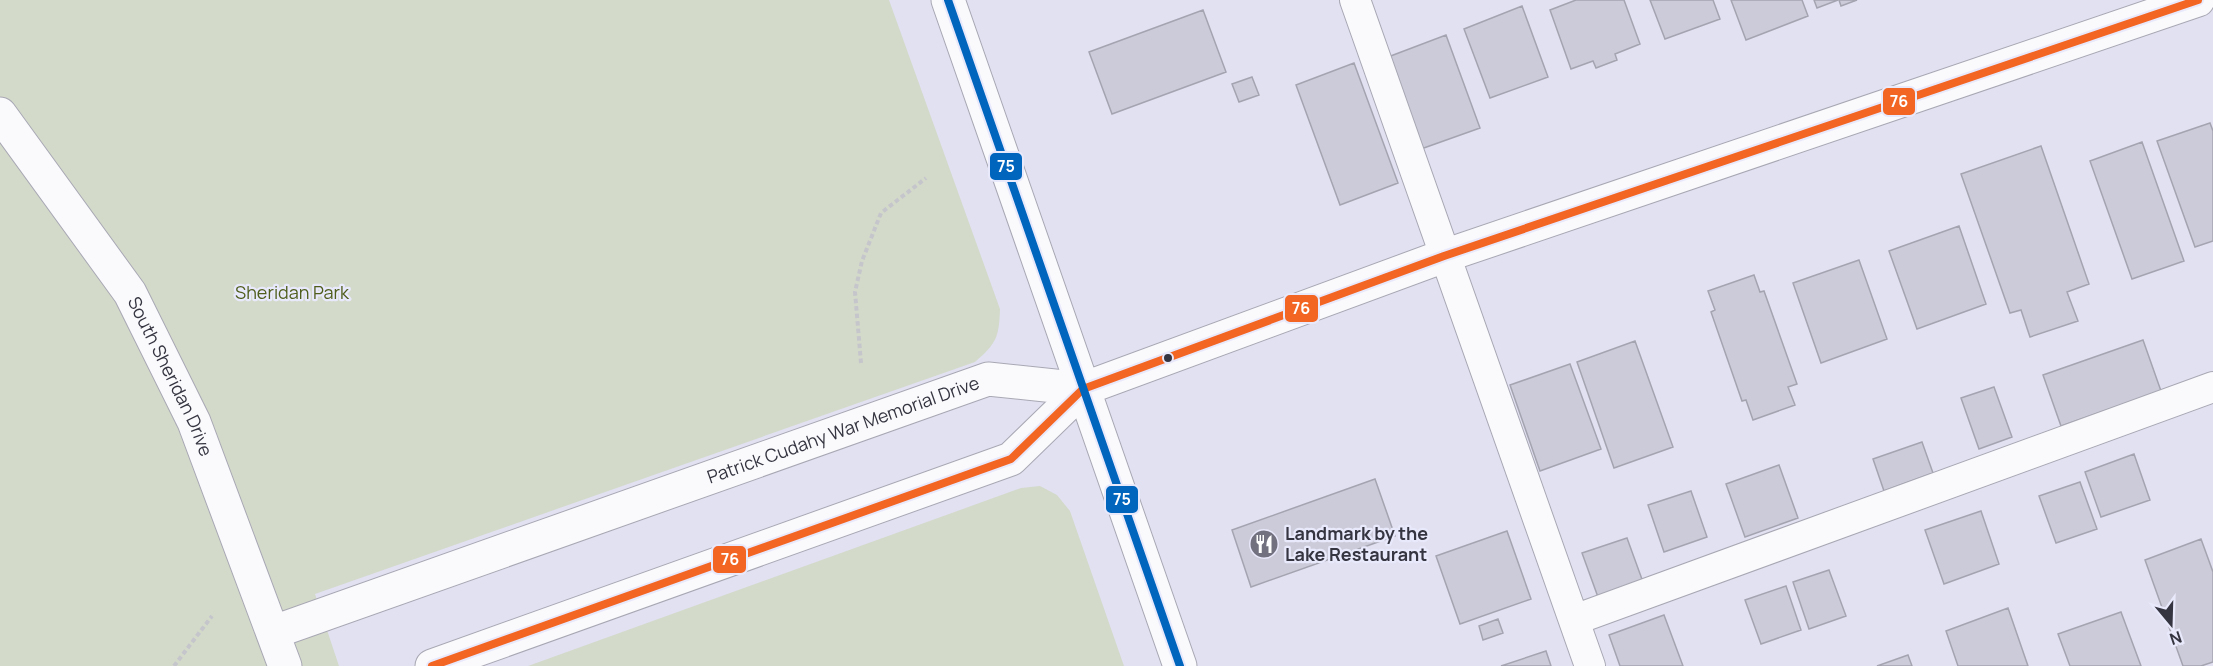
<svg xmlns="http://www.w3.org/2000/svg" width="2213" height="666" viewBox="0 0 2213 666" font-family="Manrope,sans-serif">
  <rect width="100%" height="100%" fill="#e1e1f2"/>
  <path fill="#d4daca" d="M0,0H889L1000,309C999,337 997,343 975,362L315,594L339,666H0Z
    M1040,486L1057,495L1070,511L1124,666H528L1021,488Z"/>
  <path fill="#cbcbd9" stroke="#a4a4b1" stroke-width="1.5" d="M1576,0H1624L1640,44L1615,54L1617,60L1596,68L1593,61L1571,69L1550,10Z
    M1650,0H1713L1720,19L1665,39Z
    M1731,0H1802L1808,16L1746,40Z
    M1814,0H1838L1817,8Z
    M1839,0H1857L1841,6Z
    M1522,6L1548,77L1490,98L1464,29Z
    M1203,10L1226,72L1112,114L1089,52Z
    M1446,35L1480,128L1421,149L1388,57Z
    M1354,63L1398,183L1340,205L1296,85Z
    M1252,77L1259,95L1239,102L1232,84Z
    M2210,123L2213,131V241L2195,247L2157,141Z
    M2142,142L2184,261L2132,279L2090,161Z
    M2041,146L2089,284L2067,292L2078,321L2030,337L2021,310L2010,313L1961,174Z
    M1959,226L1986,304L1917,329L1889,251Z
    M1859,260L1887,339L1821,363L1793,283Z
    M1754,275L1760,292L1764,291L1797,384L1788,387L1795,405L1753,420L1746,400L1742,401L1711,312L1715,310L1708,291Z
    M2143,340L2161,391L2061,426L2043,375Z
    M1635,341L1673,447L1614,468L1577,362Z
    M1570,364L1601,449L1540,471L1510,385Z
    M1994,387L2012,437L1979,449L1961,398Z
    M1922,442L1933,473L1884,491L1873,459Z
    M2134,454L2150,500L2101,517L2085,472Z
    M1779,465L1798,518L1745,537L1726,484Z
    M1375,479L1395,536L1251,587L1232,530Z
    M2080,482L2097,529L2056,543L2039,496Z
    M1691,491L1707,537L1664,552L1648,505Z
    M1981,511L1999,564L1944,584L1925,530Z
    M1507,531L1531,599L1460,624L1436,556Z
    M1627,538L1643,582L1598,597L1582,553Z
    M2201,539L2213,572V662L2201,666H2183L2145,560Z
    M1829,570L1846,616L1809,629L1793,582Z
    M1786,586L1801,630L1761,644L1745,600Z
    M2008,608L2028,666H1958L1946,631Z
    M2121,612L2141,666H2070L2058,634Z
    M1664,615L1683,666H1620L1609,635Z
    M1498,619L1503,633L1483,640L1479,626Z
    M1546,651L1551,666H1501Z
    M1908,655L1912,666H1877Z"/>
  <g fill="none" stroke-linecap="round" stroke-linejoin="round">
    <g stroke="#a8a8b4" stroke-width="32">
      <path id="service" d="M1355,0L1590,666
        M1574,620L2213,387"/>
    </g>
    <g stroke="#a8a8b4" stroke-width="35">
      <g id="minor">
        <path id="s1" d="M0,114L130,293L194,422L285,666"/>
        <path id="s2" d="M274,632L988,379L1083,389"/>
        <path d="M432,666L1011,459L1083,389"/>
      </g>
    </g>
    <g stroke="#a8a8b4" stroke-width="35">
      <path id="secondary" d="M948,0L1180,666
        M1083,389L1444,256L2198,0"/>
    </g>
    <path stroke="#c5c5cc" stroke-width="4" stroke-dasharray="4.5 3" stroke-linecap="butt" d="M861,363L855,292L862,261L881,213L926,178
      M174,666L212,616"/>
    <use href="#service" stroke="#fafafd" stroke-width="30"/>
    <use href="#minor" stroke="#fafafd" stroke-width="33"/>
    <use href="#secondary" stroke="#fafafd" stroke-width="33"/>
    <g stroke="#e9e9fc" stroke-width="12">
      <path id="bus-1" d="M432,666L1011,459L1083,389L1444,256L2198,0"/>
    </g>
    <g stroke="#e9e9fc" stroke-width="12">
      <path id="bus-2" d="M948,0L1180,666"/>
    </g>
    <use href="#bus-1" stroke="#f26522" stroke-width="8"/>
    <use href="#bus-2" stroke="#0065bd" stroke-width="8"/>
  </g>
  <defs>
    <g id="restaurant-disc" transform="scale(1.5)"><circle r="9.5" fill="#71717f" stroke="#e9e9fc"/><path d="M-5-6h1v4h1v-4h1v4h1v-4h1v5L-1.5 .5V6h-2V.5L-5-1ZM5-6V6H3V1.5H1.5Q1.5-4 5-6Z" fill="#fff"/></g>
  </defs>
  <g fill-rule="evenodd">
    <use href="#restaurant-disc" x="1264" y="544"/>
  </g>
  <circle fill="#353541" stroke="#e9e9fc" stroke-width="2" cx="1168" cy="358" r="5"/>
  <g text-anchor="middle" stroke-width="4.5" stroke-linejoin="round" paint-order="stroke">
    <g font-size="18" fill="#505e1c" stroke="#e9e9fc">
      <text x="292" y="299">Sheridan Park</text>
    </g>
    <g font-size="18" fill="#353541" stroke="#e9e9fc">
      <text dy="6" stroke="none"><textPath href="#s1" startOffset="314">South Sheridan Drive</textPath></text>
      <text dy="6" stroke="none"><textPath href="#s2" startOffset="604">Patrick Cudahy War Memorial Drive</textPath></text>
    </g>
    <g font-size="18" font-weight="bold" fill="#353541" stroke="#e9e9fc" text-anchor="start">
      <text x="1285" y="540">Landmark by the<tspan x="1285" dy="21">Lake Restaurant</tspan></text>
    </g>
  </g>
  <g stroke="#e9e9fc" stroke-width="2">
    <rect x="1882" y="87" width="34" height="29" rx="6" fill="#f26522"/>
    <rect x="989" y="152" width="34" height="29" rx="6" fill="#0065bd"/>
    <rect x="1284" y="294" width="35" height="29" rx="6" fill="#f26522"/>
    <rect x="1105" y="485" width="34" height="29" rx="6" fill="#0065bd"/>
    <rect x="712" y="545" width="35" height="29" rx="6" fill="#f26522"/>
  </g>
  <g font-size="16" text-anchor="middle" font-weight="bold" fill="#fff">
    <text x="1899" y="107">76</text>
    <text x="1006" y="172">75</text>
    <text x="1301" y="314">76</text>
    <text x="1122" y="505">75</text>
    <text x="730" y="565">76</text>
  </g>
  <g transform="translate(2171 624) rotate(161)" stroke="#e9e9fc" stroke-width="4.5" paint-order="stroke">
  <path d="M0-4.5L10 22L0 15L-10 22Z" fill="#353541"/>
  <text y="-9" font-size="16" font-weight="bold" text-anchor="middle" fill="#353541">N</text>
  </g>
</svg>
